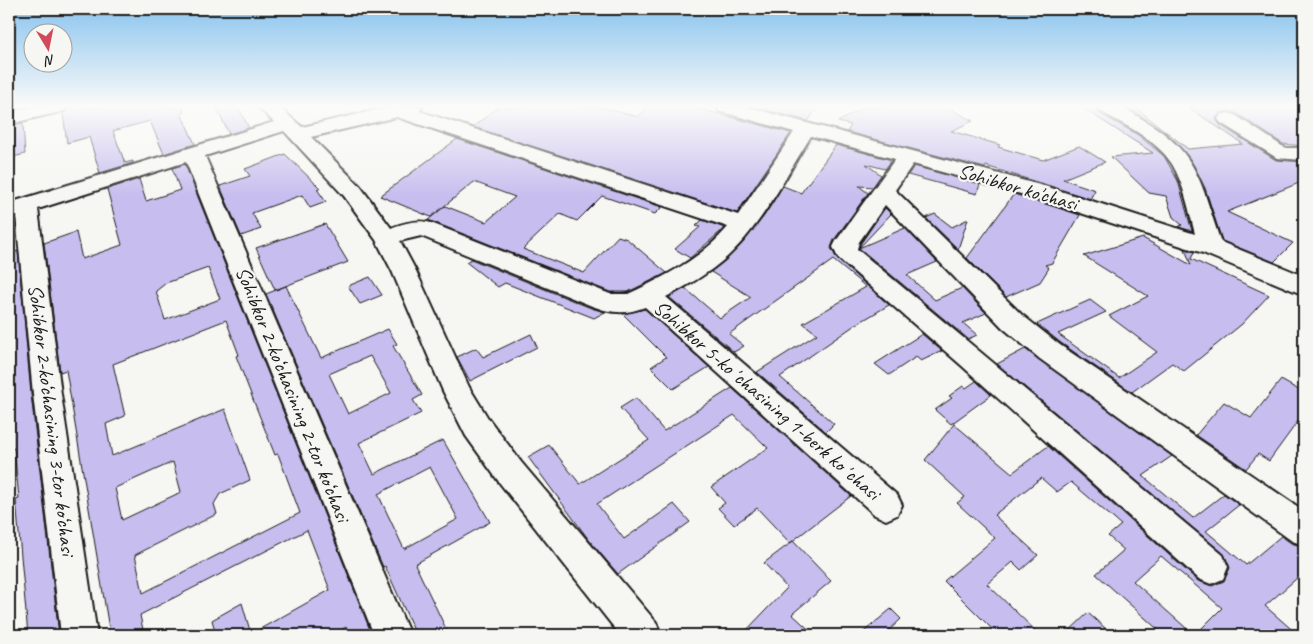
<svg xmlns="http://www.w3.org/2000/svg" width="1313" height="644" viewBox="0 0 1313 644" font-family="Caveat,sans-serif">
  <rect width="100%" height="100%" fill="#f6f6f2"/>
  <filter id="ink" filterUnits="userSpaceOnUse"><feTurbulence type="fractalNoise" baseFrequency=".02" numOctaves="2"/><feDisplacementMap in="SourceGraphic" scale="10" xChannelSelector="R" yChannelSelector="G"/><feConvolveMatrix kernelMatrix="1 2 1 2 8 2 1 2 1" color-interpolation-filters="sRGB"/></filter>
  <g filter="url(#ink)">
    <path fill="#c7bdef" stroke="#1c1c1c" fill-rule="evenodd" d="M68,107H183L184,113H181L195,144L164,154L150,121L113,131L125,163L133,161V163L100,173L89,137L67,143L63,113Z
      M216,107H238L249,128L229,134Z
      M498,107H601L638,117L648,107H692L791,133L737,213L473,127Z
      M754,107H818L808,121Z
      M864,107H947L973,121L951,131L1000,145L998,147L1043,160L1079,146L1105,162L1063,179L1095,190L1090,199L986,166L985,168L847,132L851,125L838,122Z
      M1081,107H1096L1099,113L1138,135L1164,156L1178,181L1192,231L1178,227L1182,225L1173,217L1166,196L1149,193L1111,157L1153,153Z
      M1122,107H1135L1188,149L1243,144L1188,107H1304V146L1283,144L1236,113L1229,111L1220,113L1216,119L1220,125L1276,160L1304,162V181L1227,212L1293,243L1274,262L1222,241L1205,188L1190,159L1166,133L1135,112Z
      M23,123L25,154L9,158V126Z
      M457,139L662,207L655,214L602,196L577,221L560,214L523,249L584,273L618,236L627,239L667,273L628,292H610L428,220L445,206L486,222L515,197L474,182L431,217L380,196Z
      M836,145L892,160L885,169L866,164L881,175L873,187L859,186L868,193L834,240L831,248L837,259L889,305L855,325L780,377L834,424L826,432L757,372L817,334L803,323L866,287L833,260L729,334L744,346L734,352L669,297L685,288L720,318L751,297L711,272L741,245L764,216L783,186L801,193Z
      M285,154L320,188L317,189L326,202L310,208L302,195L252,213L261,229L241,236L220,186L250,176L245,169Z
      M185,164L372,635H349L346,627L332,635H216L212,620L242,603L251,634L330,590L307,530L140,615L144,635H110L66,370L60,372L44,243L76,232L82,259L122,245L107,189L139,179L146,201L180,190L172,168ZM208,268L220,299L165,320L156,291L166,283ZM226,320L239,355L236,356L256,407L275,455L278,454L300,513L143,593L135,555L217,514L214,504L220,494L250,480L225,409L112,456L106,424L125,416L113,364ZM173,462L181,492L122,520L115,488Z
      M914,166L980,184L977,194L908,175Z
      M1014,194L1080,215L1052,263L1045,265L1049,268L1040,282L1006,297L967,258Z
      M885,208L891,214L859,248L861,243Z
      M935,214L952,227L968,219L958,249L926,218Z
      M702,220L725,228L690,258L675,249L700,227L696,226Z
      M325,224L348,262L275,290L256,248Z
      M905,228L937,262L907,275L935,300L962,288L986,313L963,323L977,335L968,339L859,248Z
      M1143,238L1191,265L1185,249L1194,252L1191,259L1269,295L1242,324L1184,371L1172,363L1132,392L1061,343L1037,324L1090,300L1106,312L1058,334L1119,378L1157,352L1109,316L1148,296L1084,256Z
      M18,251L31,394L59,635H28L16,500L19,499L14,448L9,451V341L11,340L9,319V254Z
      M471,259L591,308L605,312L594,318L505,283L498,287L466,262Z
      M370,277L382,295L360,304L348,286Z
      M286,286L321,358L388,329L397,344L393,346L422,395L413,400L421,413L359,443L374,474L443,440L490,522L415,564L449,635H416L385,566L383,567L266,294ZM370,356L391,393L348,414L329,374ZM430,467L458,519L404,549L378,494Z
      M645,309L709,367L673,389L651,367L666,357L623,314Z
      M531,334L537,347L470,381L457,357L476,348L483,357Z
      M922,334L942,351L921,361L916,357L889,375L875,364Z
      M1025,349L1172,456L1143,476L1193,518L1224,494L1239,505L1206,531L1246,565L1281,536L1291,543L1304,547V572L1265,606L1298,635H1195L1222,608L1161,556L1133,581L1194,635H1164L1096,574L1124,550L1108,536L1121,525L1071,482L1057,492L1041,478L994,515L1038,555L1021,570L1013,562L987,584L1040,635H998L944,581L995,538L957,503L965,497L925,460L954,424L1012,473L1048,446L1198,581L1212,586L1224,581L1230,568L1224,554L997,364Z
      M1281,380L1304,393V413L1269,461L1258,454L1246,469L1196,435L1224,402L1251,418Z
      M976,381L991,395L951,424L935,410L952,398L949,396L963,386L966,388Z
      M732,388L851,496L790,543L757,508L734,525L718,508L725,503L711,487L768,448L734,415L597,504L624,539L674,504L690,522L618,574L589,540L528,457L549,445L580,484L649,440L620,408L636,398L664,431Z
      M793,541L831,581L792,614L815,635H742L787,588L764,563Z
      M891,609L901,619L884,635H860Z
      M1088,613L1113,635H1065Z"/>
    <g fill="none" stroke-linecap="round" stroke-linejoin="round">
      <g stroke="#1c1c1c" stroke-width="4">
        <path id="minor" d="M32,107H66L64,111L9,124V112Z
          M258,107H279L302,127L390,107H423L419,111L738,215L794,132L719,111L717,107H747L1048,187L1195,234C1189,211 1184,184 1172,164C1156,139 1125,125 1100,111L1098,107C1122,106 1126,109 1147,122C1200,154 1202,189 1221,242L1304,276V295L1203,253L1032,197L913,164L895,190L1021,314L1060,345L1304,511V545L1292,541L1040,359L1003,328L885,205L859,242L857,249L1223,555L1228,567L1223,579L1211,584L1199,579L961,365L838,258L833,247L836,241L895,159L811,136C785,177 763,224 727,257C709,273 687,286 666,297L897,495L902,505L897,515L886,520L875,515L645,307C625,315 611,313 592,306L421,236L400,241L416,271L469,387L488,418L521,462L656,622L661,635H620L499,482L466,436L443,391L392,271L376,240L344,196L284,131L205,156L410,635H374L186,162L38,209L61,394L97,635H61L33,394L16,215L9,217V203L274,122ZM397,117L728,227C701,259 664,277 628,294H610L431,223C418,219 404,223 391,228L360,186L311,137Z
          M1228,113L1235,115L1282,146L1287,148H1304V160L1277,158L1221,123L1218,119L1221,115Z"/>
      </g>
      <use href="#minor" fill="#f6f6f2" fill-rule="evenodd"/>
    </g>
  </g>
  <linearGradient id="sky" x2="0" y2="1"><stop stop-color="#87c2ee"/><stop offset="0.54" stop-color="#fbfbf9"/><stop offset="1" stop-color="#fbfbf9" stop-opacity="0"/></linearGradient>
  <rect width="1313" height="197" fill="url(#sky)"/>
  <g text-anchor="middle" stroke-width="4.5" stroke-linejoin="round" paint-order="stroke">
    <g font-size="21" fill="#1c1c1c" stroke="#f6f6f2">
      <text transform="translate(1018 187) rotate(16)" y="7">Sohibkor ko'chasi</text>
      <text transform="translate(293 394) rotate(68)" y="7">Sohibkor 2-ko‘chasining 2-tor ko‘chasi</text>
      <text transform="translate(767 400) rotate(41)" y="7">Sohibkor 5-koʼchasining 1-berk koʼchasi</text>
      <text transform="translate(52 420) rotate(83)" y="7">Sohibkor 2-ko‘chasining 3-tor ko‘chasi</text>
    </g>
  </g>
  <rect width="1313" height="644" fill="none" stroke="#f6f6f2" stroke-width="30"/>
  <rect x="15" y="15" width="1283" height="614" fill="none" stroke="#1c1c1c" stroke-width="2" filter="url(#ink)"/>
  <g transform="translate(48 48) rotate(170)"><circle r="24" fill="#f6f6f2" stroke="#9f9f9c"/>
  <path d="M0-4L9 19L0 12L-9 19Z" fill="#d1495b"/>
  <text y="-8" font-size="14" font-weight="bold" text-anchor="middle" fill="#1c1c1c">N</text>
  </g>
</svg>
